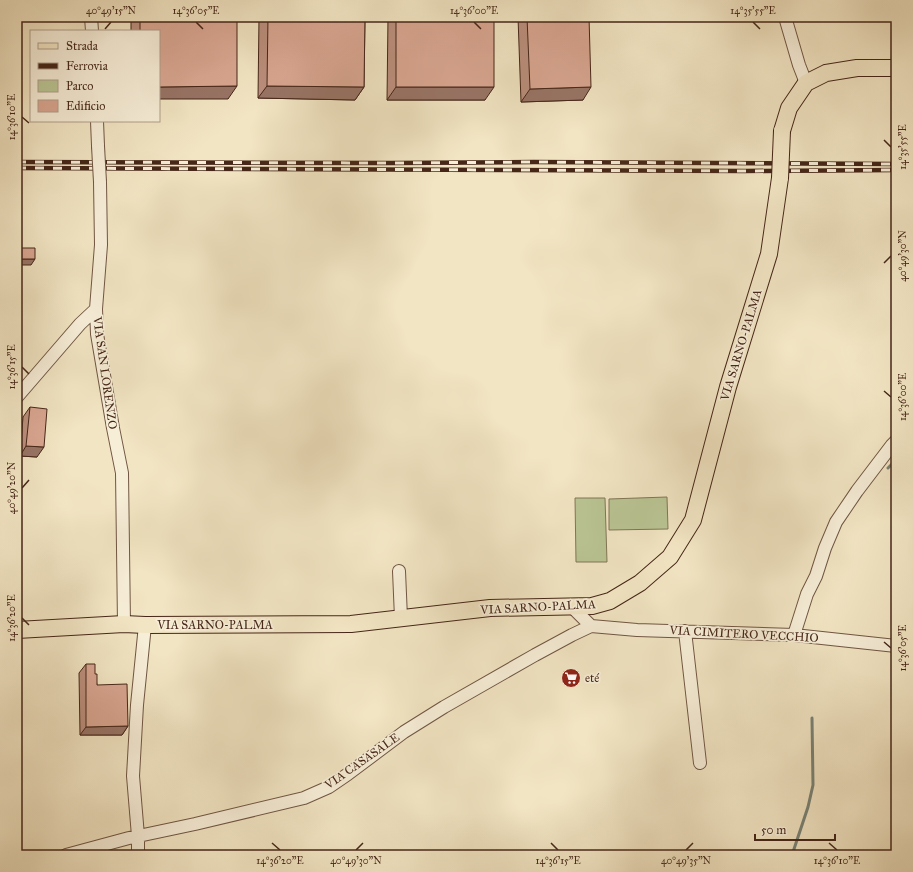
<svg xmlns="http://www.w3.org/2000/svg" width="913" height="872" viewBox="0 0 913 872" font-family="'IM FELL Great Primer',serif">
  <rect width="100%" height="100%" fill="#f2e5c3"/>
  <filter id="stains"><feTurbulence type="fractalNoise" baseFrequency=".005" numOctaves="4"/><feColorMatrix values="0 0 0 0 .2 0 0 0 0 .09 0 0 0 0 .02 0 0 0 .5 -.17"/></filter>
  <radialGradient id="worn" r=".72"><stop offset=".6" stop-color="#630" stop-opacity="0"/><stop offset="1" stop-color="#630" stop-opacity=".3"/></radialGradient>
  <path fill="#bac594" stroke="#807656" d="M667,497L668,529L609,530V499Z
    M575,498H605L607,562H576Z"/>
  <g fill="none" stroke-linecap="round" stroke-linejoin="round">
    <path stroke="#798276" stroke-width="3" d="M888,468L896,460
      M792,855L808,807L813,785L812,718"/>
    <g stroke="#705643" stroke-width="14">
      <path id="minor" d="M91,17L92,31
        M785,17L799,65L806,83
        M97,121L98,146
        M100,182L101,245L96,309L97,334L113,428L122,473L124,624
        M17,397L80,324L96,309
        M399,571L401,618
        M572,607L591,626
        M685,631L700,763
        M794,635L807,594L816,576L825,548L836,522L857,491L892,445L896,441
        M66,855L129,838L195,824L304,798L329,787L348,774L404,732L444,707L535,655L572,635L591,626L637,630L794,635L896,646
        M138,855V836L133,776L137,705L145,625"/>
    </g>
    <g stroke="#452618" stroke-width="18">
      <path id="major" d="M782,131L789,108L806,83L826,73L857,68H896
        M17,630L124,624L145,625L351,624L490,608L592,606L610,601L640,583L670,557L693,520L728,387L769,254L780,178"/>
    </g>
    <use href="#minor" stroke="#f7eed8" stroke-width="12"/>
    <use href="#major" stroke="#f2e5c3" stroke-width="16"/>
    <g stroke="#452618" stroke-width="4.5">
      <path id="rail" d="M17,162L391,163L534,162L896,164
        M17,168L745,171L896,170"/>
    </g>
    <use href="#rail" stroke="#f7eed8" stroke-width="3" stroke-dasharray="9" stroke-linecap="butt"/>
    <g stroke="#705643" stroke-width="14" stroke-linecap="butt">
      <path id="minor-bridge" d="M98,146L100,182"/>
    </g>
    <g stroke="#452618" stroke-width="18" stroke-linecap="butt">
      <path id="major-bridge" d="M780,178L782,131"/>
    </g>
    <use href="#minor-bridge" stroke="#f7eed8" stroke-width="12"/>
    <use href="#major-bridge" stroke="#f2e5c3" stroke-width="16"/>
  </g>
  <path fill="#bb8f7d" stroke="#452618" d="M131,17H237L228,99L159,31H131Z
    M259,17H365L364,87L355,100L258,98Z
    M388,17H494L485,100H387Z
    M518,17H589L583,100L521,102Z
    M30,407L37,457L20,456L23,417Z
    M86,664L95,674L97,685L128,726L122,735H80L79,673Z"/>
  <path fill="#987466" stroke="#452618" d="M237,86L228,99H159V87Z
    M267,86L364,87L355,100L258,98Z
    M396,87H494L485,100H387Z
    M591,87L583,100L521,102L530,89Z
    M17,259H35L31,265H17Z
    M26,446L44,447L37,457L20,456Z
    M128,726L122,735H80L86,727Z"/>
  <path fill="#d9a691" stroke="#452618" d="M140,17H237V86L159,87V31H140Z
    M268,17H365L364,87L267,86Z
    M396,17H494V87H396Z
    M527,17H589L591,87L530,89Z
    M17,248H35V259H17Z
    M30,407L47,409L44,447L26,446Z
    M86,664H95V674H97V685L127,684L128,726L86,727Z"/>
  <path fill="none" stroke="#452618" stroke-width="1.5" d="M196,22L203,29M474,22L481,29M753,22L760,29M105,29L111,22M22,117L29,123M884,140L891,147M884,263L891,256M22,367L29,374M884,391L891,397M22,488L29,480M22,618L29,625M884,642L891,648M272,843L280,850M551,843L558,850M829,843L837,850M356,850L363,843M686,850L693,843"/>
  <defs>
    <g id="supermarket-disc" transform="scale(1)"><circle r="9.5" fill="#8f2418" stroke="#f7eed8"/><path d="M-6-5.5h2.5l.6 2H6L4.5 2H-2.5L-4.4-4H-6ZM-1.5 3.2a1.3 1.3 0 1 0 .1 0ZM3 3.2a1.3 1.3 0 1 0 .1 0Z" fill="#fff"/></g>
  </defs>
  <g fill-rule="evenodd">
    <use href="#supermarket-disc" x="571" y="678"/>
  </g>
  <g text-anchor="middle" stroke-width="3.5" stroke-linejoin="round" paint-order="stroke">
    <g font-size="12" fill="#452618" stroke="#f7eed8">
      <text transform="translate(741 345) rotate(-73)" y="4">VIA SARNO-PALMA</text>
      <text transform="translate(105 373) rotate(82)" y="4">VIA SAN LORENZO</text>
      <text transform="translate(538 607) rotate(-3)" y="4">VIA SARNO-PALMA</text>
      <text x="215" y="629">VIA SARNO-PALMA</text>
      <text transform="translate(744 634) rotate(3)" y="4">VIA CIMITERO VECCHIO</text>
      <text transform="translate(362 761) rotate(-35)" y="4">VIA CASASALE</text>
    </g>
    <g font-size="12" fill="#452618" stroke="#f7eed8" text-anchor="start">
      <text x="585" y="682">eté</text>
    </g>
  </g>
  <rect width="913" height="872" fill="none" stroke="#f2e5c3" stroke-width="44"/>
  <rect x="30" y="30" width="130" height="92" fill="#f7eed8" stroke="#b09e8b"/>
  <rect x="38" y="43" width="20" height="6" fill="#f2e5c3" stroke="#b09e8b"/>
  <text x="66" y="50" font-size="12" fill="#452618">Strada</text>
  <rect x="38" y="63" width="20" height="6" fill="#452618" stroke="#b09e8b"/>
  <text x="66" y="70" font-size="12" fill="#452618">Ferrovia</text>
  <rect x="38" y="80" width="20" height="12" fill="#bac594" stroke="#b09e8b"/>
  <text x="66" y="90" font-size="12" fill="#452618">Parco</text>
  <rect x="38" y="100" width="20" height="12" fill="#d9a691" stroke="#b09e8b"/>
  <text x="66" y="110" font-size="12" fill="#452618">Edificio</text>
  <path d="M755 834v6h80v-6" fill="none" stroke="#452618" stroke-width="2"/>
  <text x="761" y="834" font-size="12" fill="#452618" stroke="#f7eed8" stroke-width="3" paint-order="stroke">50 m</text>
  <rect x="22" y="22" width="869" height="828" fill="none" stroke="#452618" stroke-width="1.5"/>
  <g font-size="10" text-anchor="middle" fill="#452618">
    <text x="111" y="14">40°49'15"N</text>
    <text x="196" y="14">14°36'05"E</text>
    <text x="474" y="14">14°36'00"E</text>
    <text x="753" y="14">14°35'55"E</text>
    <text transform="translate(11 117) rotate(-90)" y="4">14°36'10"E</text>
    <text transform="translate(902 147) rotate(-90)" y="4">14°35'55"E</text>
    <text transform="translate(902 256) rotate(-90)" y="4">40°49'30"N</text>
    <text transform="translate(11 367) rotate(-90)" y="4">14°36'15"E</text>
    <text transform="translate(902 397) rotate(-90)" y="4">14°36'00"E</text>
    <text transform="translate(11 488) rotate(-90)" y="4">40°49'20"N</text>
    <text transform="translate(11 618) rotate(-90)" y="4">14°36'20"E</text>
    <text transform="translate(902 648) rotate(-90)" y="4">14°36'05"E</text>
    <text x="280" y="864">14°36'20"E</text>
    <text x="356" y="864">40°49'30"N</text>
    <text x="558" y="864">14°36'15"E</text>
    <text x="686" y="864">40°49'35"N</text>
    <text x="837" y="864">14°36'10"E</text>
  </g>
  <rect width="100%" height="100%" filter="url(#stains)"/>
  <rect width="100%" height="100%" fill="url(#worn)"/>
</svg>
